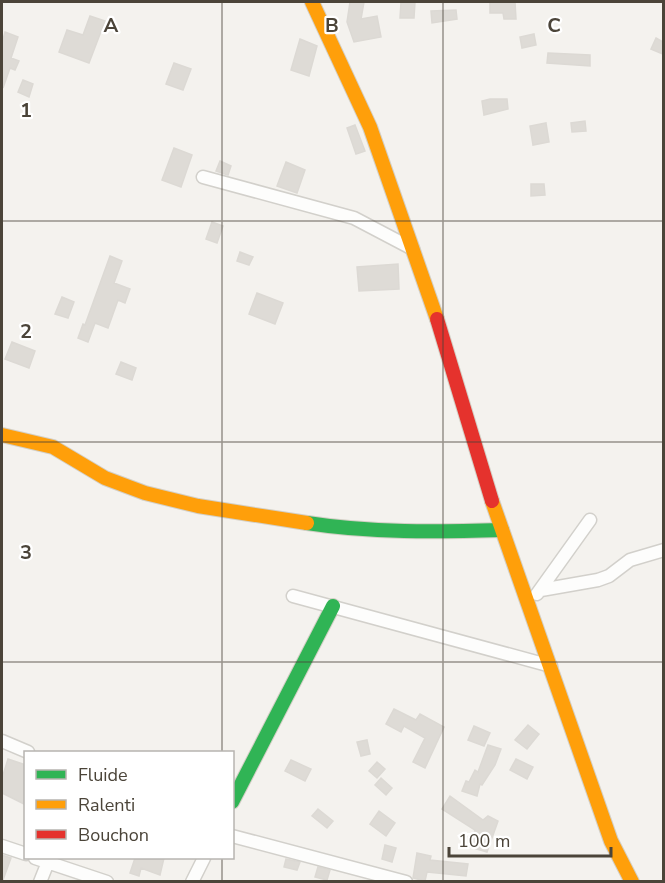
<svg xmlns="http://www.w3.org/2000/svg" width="665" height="883" viewBox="0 0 665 883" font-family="'Nunito Sans',sans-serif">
  <rect width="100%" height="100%" fill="#f4f2ee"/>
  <path fill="#dedbd6" stroke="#dcd9d4" stroke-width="1.5" d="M350,2H364L361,19L377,16L381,37L354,42L347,22Z
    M401,2H415L414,18H400Z
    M490,2H515L516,19H504L503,13H490Z
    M456,10L457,19L432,23L431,11Z
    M90,16L105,21L89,63L59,52L67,30L83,35Z
    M5,32L18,37L11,58L19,61L15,70L10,68L3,88L2,43Z
    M534,34L536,45L522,48L520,37Z
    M656,38L663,42V54L651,49Z
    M300,39L317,46L309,76L291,70Z
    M548,53L590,55V66L547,63Z
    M174,63L191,69L183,90L166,84Z
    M23,80L33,84L29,97L18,92Z
    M490,99H507L508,109L484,115L482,101Z
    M585,121L586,131L572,132L571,123Z
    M546,123L549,142L533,145L530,126Z
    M355,125L365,151L356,154L347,128Z
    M174,148L192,155L181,187L162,180Z
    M220,161L231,166L228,175L216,171Z
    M286,162L305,170L297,193L277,186Z
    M531,184H544L545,195L531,196Z
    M212,222L223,226L217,243L206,239Z
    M240,252L253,257L249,265L237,261Z
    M110,256L122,261L114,283L130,289L125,303L118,300L108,328L95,323L88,342L78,338L83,324L85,325Z
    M398,264L399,289L359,291L357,267Z
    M257,293L283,303L275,324L249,314Z
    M62,297L74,302L68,318L55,314Z
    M12,342L35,351L29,368L5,359Z
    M121,362L136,368L132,380L116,374Z
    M394,709L416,720L420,714L444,727L425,768L413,762L425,738L404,726L401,732L386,724Z
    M528,725L539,734L527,749L515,740Z
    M474,726L490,733L484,746L468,740Z
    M367,740L370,754L361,756L357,742Z
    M488,745L501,749L495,765L482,785L480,784L477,796L462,791L466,781L469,782L475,770L478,772Z
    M8,759L26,765V805L2,793V778Z
    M516,759L533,767L527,779L510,770Z
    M291,760L311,769L305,781L285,771Z
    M377,762L385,769L377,778L369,771Z
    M381,778L392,788L386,795L375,785Z
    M450,796L483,820L488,816L498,821L487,852L470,847L475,830L442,809Z
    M318,809L333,821L327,828L312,816Z
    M379,811L395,823L386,836L370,824Z
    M385,845L396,848L392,862L382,859Z
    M417,853L431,856L430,860L468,864L466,876L427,872L425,881L413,878Z
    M2,855L11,858L3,880H2Z
    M135,858H164L160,875L141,868L139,876L130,873Z
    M286,859L300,862L297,870L284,867Z
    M318,867L330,870L327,880L315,877Z"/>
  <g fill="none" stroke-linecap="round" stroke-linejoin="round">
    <g stroke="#d2d0cb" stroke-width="15">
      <path id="street" d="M203,177L354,218L413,249
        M541,590L598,580L609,576L630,560L664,550
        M537,594L590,520
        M293,596L551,666
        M2,741L28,752
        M232,836L406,882
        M2,846L26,854
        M35,858L107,882
        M40,882L48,862
        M192,882L204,858"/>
    </g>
    <g stroke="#d3cfc5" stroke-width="16">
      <path id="fast" d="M307,523C371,533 437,532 502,530
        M232,802L333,606"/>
    </g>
    <g stroke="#d3cfc5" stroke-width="16">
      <path id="slow" d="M312,2L370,127L437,319
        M2,435L53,447L105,478L145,493L198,506L307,523
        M492,501L611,841L632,882"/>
    </g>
    <g stroke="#d3cfc5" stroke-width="16">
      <path id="jam" d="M437,319L492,501"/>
    </g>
    <use href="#street" stroke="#fdfdfc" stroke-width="12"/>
    <use href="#fast" stroke="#30b455" stroke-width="14"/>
    <use href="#slow" stroke="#ff9f0a" stroke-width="14"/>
    <use href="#jam" stroke="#e5322d" stroke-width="14"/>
  </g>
  <path fill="none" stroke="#4b4439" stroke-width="1.5" stroke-opacity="0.55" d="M222,2V752M443,2V882M2,221H664M2,442H664M2,662H664M222,858V882"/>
  <g font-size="20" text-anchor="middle" font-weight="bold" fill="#4b4439" stroke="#fff" stroke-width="4.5" stroke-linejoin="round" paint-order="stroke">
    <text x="111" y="32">A</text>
    <text x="332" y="32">B</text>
    <text x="554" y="32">C</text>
    <text x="26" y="117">1</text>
    <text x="26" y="338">2</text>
    <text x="26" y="559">3</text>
  </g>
  <rect width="665" height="883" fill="none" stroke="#4b4439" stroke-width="6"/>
  <rect x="24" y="751" width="210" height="108" fill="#ffffff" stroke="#b7b4b0" stroke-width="1.5"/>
  <rect x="36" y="770" width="30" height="9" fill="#30b455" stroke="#b7b4b0" stroke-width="1.5"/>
  <text x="78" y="781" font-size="18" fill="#4b4439">Fluide</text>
  <rect x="36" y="800" width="30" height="9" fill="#ff9f0a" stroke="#b7b4b0" stroke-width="1.5"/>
  <text x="78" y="811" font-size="18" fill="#4b4439">Ralenti</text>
  <rect x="36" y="830" width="30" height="9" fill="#e5322d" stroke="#b7b4b0" stroke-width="1.5"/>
  <text x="78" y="841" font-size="18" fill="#4b4439">Bouchon</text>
  <path d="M449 847v9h162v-9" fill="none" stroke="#4b4439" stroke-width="3"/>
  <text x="458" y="847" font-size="18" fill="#4b4439" stroke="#ffffff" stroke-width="4.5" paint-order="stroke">100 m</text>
</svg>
